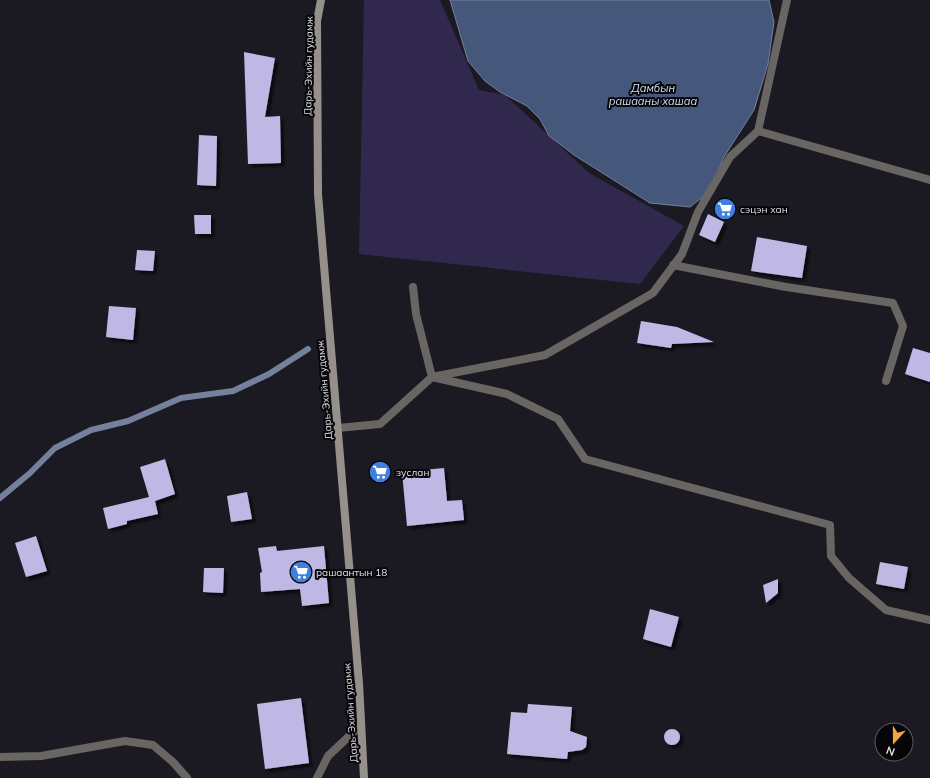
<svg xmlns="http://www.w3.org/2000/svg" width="930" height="778" viewBox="0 0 930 778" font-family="Mulish,sans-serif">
  <defs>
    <filter id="shadow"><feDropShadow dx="3.5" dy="3.5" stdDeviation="1" flood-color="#0009"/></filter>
  </defs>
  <rect width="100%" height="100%" fill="#1b1a22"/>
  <path fill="#31294d" d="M364,0H440L479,90L505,95L589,173L684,226L640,284L359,254Z"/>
  <path fill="#46577c" stroke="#74809c" d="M450,0H769L774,22L768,64L754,110L724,157L709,192L690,207L650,203L574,155L549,136L540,119L527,106L500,92L485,81L468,61Z"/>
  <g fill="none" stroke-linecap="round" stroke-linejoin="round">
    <path stroke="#74809c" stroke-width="6" d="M0,498L30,473L55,448L91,430L128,421L181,398L233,391L269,374L308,349"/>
  </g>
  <path fill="#bfb8e5" filter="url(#shadow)" d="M244,52L275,58L265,117L280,116L281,163L248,164Z
    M199,135L217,136L216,186L197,185Z
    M708,214L724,222L715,242L699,235Z
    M194,215H211V234H195Z
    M757,237L807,246L802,278L751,271Z
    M137,250L155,251L153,271L135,270Z
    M109,306L136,308L133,340L106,337Z
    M641,321L677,327L714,342L672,344L671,348L637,343Z
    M913,348L930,353V382L905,374Z
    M165,459L175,494L155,501L158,514L127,521V524L108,529L103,508L149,497L140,467Z
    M444,468L447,501L462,500L464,520L407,526L402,472Z
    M247,492L252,519L231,522L227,496Z
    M36,536L47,571L26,577L15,543Z
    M276,546L277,551L324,546L329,603L302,606L300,589L261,592L260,573L262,572L258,548Z
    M880,562L908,567L904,589L876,584Z
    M204,568H224L223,593L203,592Z
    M778,579V593L766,603L763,585Z
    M650,609L679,617L671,647L643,639Z
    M301,698L309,763L265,769L257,704Z
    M528,704L572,707L570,731L587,737L586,747L582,750L568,752L567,759L507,754L511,712L527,713Z
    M664 737a8 8 0 1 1 16 0a8 8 0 1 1-16 0Z"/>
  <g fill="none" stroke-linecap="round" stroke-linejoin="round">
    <path stroke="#696562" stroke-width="8" d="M758,131L787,0
      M673,265L786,287L893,303L903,326L886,381
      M413,287L416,314L432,377L507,394L558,419L585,459L830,525L831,556L849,578L886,610L930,620
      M338,428L380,424L432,377L545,355L653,293L682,254L698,212L730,157L758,131L930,180
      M0,757L41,756L125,741L153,745L173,762L187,778
      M317,778L328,756L361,725"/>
    <path stroke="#95908a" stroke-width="8" d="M321,0L317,21L318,194L359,683L364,778"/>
  </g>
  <defs>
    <g id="supermarket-disc" transform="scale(1.15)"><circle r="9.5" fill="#3f7fe0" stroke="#060609"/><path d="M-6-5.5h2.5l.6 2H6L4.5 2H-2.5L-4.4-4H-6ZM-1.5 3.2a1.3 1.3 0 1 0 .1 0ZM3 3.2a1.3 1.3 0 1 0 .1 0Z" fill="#fff"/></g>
  </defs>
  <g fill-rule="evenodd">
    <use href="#supermarket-disc" x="725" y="209"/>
    <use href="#supermarket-disc" x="380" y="472"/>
    <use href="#supermarket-disc" x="301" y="572"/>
  </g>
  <g text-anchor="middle" stroke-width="4" stroke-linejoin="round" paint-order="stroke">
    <g font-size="10" fill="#e0dfe5" stroke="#060609">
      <text transform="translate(308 66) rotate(-89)" y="4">Дарь-Эхийн гудамж</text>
      <text transform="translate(324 390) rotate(-95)" y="4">Дарь-Эхийн гудамж</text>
      <text transform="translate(350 713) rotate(-94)" y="4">Дарь-Эхийн гудамж</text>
    </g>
    <g font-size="10" fill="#e0dfe5" stroke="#060609" text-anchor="start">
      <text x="740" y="213">сэцэн хан</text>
      <text x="396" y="476">зуслан</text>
      <text x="316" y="576">рашаантын 18</text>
    </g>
    <g font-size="11" font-style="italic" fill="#d3dff9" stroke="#060609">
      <text x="653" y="92">Дамбын<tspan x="653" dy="13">рашааны хашаа</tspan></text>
    </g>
  </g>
  <g transform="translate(894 742) rotate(201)"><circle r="19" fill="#060609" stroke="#5d5d61"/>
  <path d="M0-3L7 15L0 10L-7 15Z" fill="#f5a345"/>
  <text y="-6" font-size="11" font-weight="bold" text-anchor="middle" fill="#e0dfe5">N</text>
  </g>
</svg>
